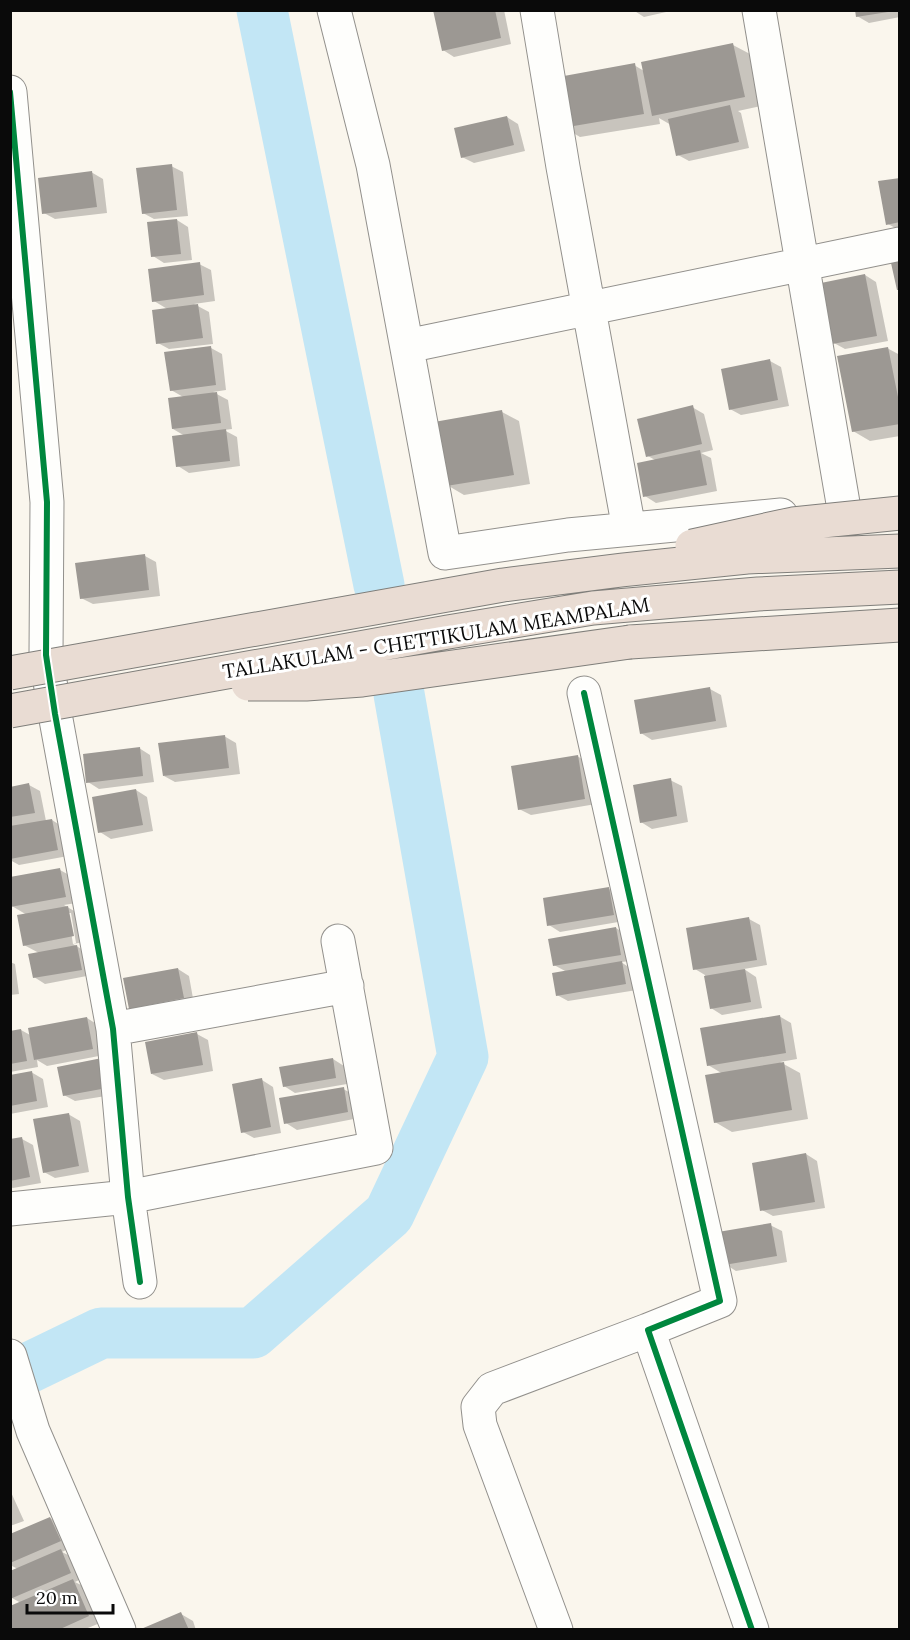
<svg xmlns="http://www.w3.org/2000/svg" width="910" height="1640" viewBox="0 0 910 1640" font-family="Lora,serif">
  <rect width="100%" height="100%" fill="#faf6ed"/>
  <path fill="#0003" fill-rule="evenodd" d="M434,10H504L511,44L454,57L443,50Z
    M633,10H675L644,17Z
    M856,10H900V17L869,23L857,16Z
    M733,45L750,54L761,106L738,111L741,113L749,148L689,161L678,155L671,125L659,118L660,124L580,137L563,127L634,65L644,71Z
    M507,117L518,124L525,151L474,163L462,157Z
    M171,166L183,172L188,216L154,219L143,213Z
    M91,172L103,179L107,213L55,219L44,213Z
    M900,179V230H899L888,224Z
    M177,220L188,227L192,260L164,263L153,256Z
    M199,264L211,270L215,301L194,304L209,312L213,344L169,349L158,343L169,310L154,301Z
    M865,275L876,282L888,341L845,349L834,343Z
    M211,348L222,354L226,390L213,392L228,400L232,429L224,430L237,437L240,466L189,473L178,466L185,436L173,429L185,398L171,390Z
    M887,348L900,355V436L870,441L853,431Z
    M770,361L781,367L789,406L741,415L730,409Z
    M692,407L704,414L713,450L701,453L711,458L717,491L656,503L645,496L655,460L648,456Z
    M502,412L519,421L530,484L464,495L447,485Z
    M145,556L156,562L160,596L93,604L81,598Z
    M710,689L721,695L727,727L652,740L641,733Z
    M224,736L236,743L240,774L175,782L164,776Z
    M139,748L150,755L154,782L99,789L88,782Z
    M577,756L589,763L596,804L531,815L519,809Z
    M670,780L682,786L688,822L652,829L641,822Z
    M29,785L40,791L46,821L52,820L63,827L68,856L19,865L10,860V788Z
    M136,790L147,797L153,831L111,839L100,832Z
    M60,870L71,876L76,903L64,905L79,914L84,942L73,944L88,953L92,975L45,984L34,977L39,953L24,945L27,915L12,906ZM68,913H71L76,943L73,944Z
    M609,889L620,895L624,921L560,932L549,925Z
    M749,919L760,925L767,965L744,969L756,977L762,1008L722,1015L711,1008L705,975L695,969Z
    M616,928L627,935L632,961L621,962L633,970L637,990L568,1001L557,995L567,972L554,965Z
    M10,962L15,964L19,994L10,995Z
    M178,969L189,976L194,1004L142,1014L130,1008Z
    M779,1016L791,1023L797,1059L780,1062L800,1073L808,1119L732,1132L715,1122L723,1074L708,1065Z
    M87,1018L98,1025L104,1055L47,1066L37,1060L38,1067L10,1072V1032L21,1030L32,1036Z
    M197,1034L208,1040L213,1071L164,1080L152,1074Z
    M333,1059L344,1066L347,1084L295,1093L284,1086Z
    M101,1060L118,1094L75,1101L64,1095Z
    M31,1072L43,1079L48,1107L10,1114V1076Z
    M262,1080L273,1087L281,1133L254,1138L243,1132Z
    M343,1089L355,1095L359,1118L297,1130L286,1123Z
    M68,1114L80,1121L89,1172L55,1178L44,1172Z
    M22,1139L33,1145L41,1183L13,1188L10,1187V1141Z
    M806,1154L817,1161L825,1208L773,1216L762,1210Z
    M770,1225L782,1231L787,1262L736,1271L725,1264Z
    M10,1490L24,1521L10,1526Z
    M50,1518L62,1525L72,1547L62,1552L72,1557L81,1579L75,1582L85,1587L100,1623L83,1630H15L21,1603L12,1598L18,1569L10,1565V1535Z
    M181,1614L193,1621L196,1630H145Z"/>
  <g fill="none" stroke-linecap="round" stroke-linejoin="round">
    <path stroke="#c2e6f5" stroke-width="51" d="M262,10L379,585
      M10,1377L101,1333H253L389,1214L463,1057L399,694"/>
  </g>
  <path fill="#9c9893" d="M433,10H495L501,38L442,51Z
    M855,10H888V12L856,17Z
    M733,43L745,97L652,116L641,62Z
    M635,63L644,114L562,128L553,78Z
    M730,105L739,142L676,156L668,119Z
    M507,116L514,145L461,158L454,128Z
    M172,164L177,210L142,214L136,168Z
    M92,171L97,207L42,214L38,178Z
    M900,178V222L886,225L878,181Z
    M177,219L181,254L151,257L147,222Z
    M900,261V290H897L891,263Z
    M200,262L204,295L152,302L148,269Z
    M865,274L877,336L832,344L821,283Z
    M198,304L203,338L156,344L152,310Z
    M211,346L216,385L170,391L164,352Z
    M888,347L900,407V424L852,432L837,356Z
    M770,359L778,400L729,410L721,369Z
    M217,392L221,423L172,429L168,398Z
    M693,405L702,444L646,457L637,419Z
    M502,410L514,475L446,486L434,422Z
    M226,429L230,461L176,467L172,436Z
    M700,450L707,485L643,497L637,463Z
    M145,554L149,590L80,599L75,563Z
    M710,687L716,721L640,734L634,700Z
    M225,735L229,768L163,776L158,743Z
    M140,747L143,776L86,783L83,754Z
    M578,755L585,799L518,810L511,766Z
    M671,778L677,816L640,823L633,785Z
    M29,783L35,813L10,817V787Z
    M136,789L143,825L98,833L92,797Z
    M52,819L58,850L10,859V826Z
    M60,868L66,897L10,907V877Z
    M609,887L614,915L547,926L543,898Z
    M68,906L74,936L23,946L17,915Z
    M749,917L757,960L693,970L686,928Z
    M616,927L621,955L553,966L548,939Z
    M77,945L82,970L33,978L28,954Z
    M622,961L626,984L556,996L552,973Z
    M178,968L184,998L129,1009L123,978Z
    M745,969L751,1002L710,1009L704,976Z
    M780,1015L786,1053L707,1066L700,1028Z
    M87,1017L93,1049L34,1060L28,1028Z
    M21,1029L27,1061L10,1064V1031Z
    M197,1032L203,1065L151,1074L145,1042Z
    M102,1058L107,1088L63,1096L57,1067Z
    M333,1058L336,1078L283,1087L279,1067Z
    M784,1062L792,1110L714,1123L705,1075Z
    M32,1071L37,1101L10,1106V1075Z
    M262,1078L271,1127L241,1133L232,1084Z
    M344,1087L348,1112L284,1124L279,1098Z
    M69,1113L79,1166L43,1173L33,1119Z
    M22,1137L30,1177L10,1181V1139Z
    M806,1153L815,1202L760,1211L752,1163Z
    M771,1223L777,1256L724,1265L718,1232Z
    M50,1517L61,1541L10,1563V1534Z
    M61,1549L71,1573L10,1599V1571Z
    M73,1579L89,1616L58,1630H13L10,1623V1606Z
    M181,1612L189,1630H141V1629Z"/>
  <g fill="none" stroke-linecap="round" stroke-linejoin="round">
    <g stroke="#92908c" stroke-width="35">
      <path id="minor" d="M334,10L373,165L445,553L568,535L781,515
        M537,10L563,167L629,529
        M759,10L844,509
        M10,92L47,502L46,655L55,714L113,1029L128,1197L140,1282
        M407,346L900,244
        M584,693L720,1301L648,1330L752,1630
        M113,1029L347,986
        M10,1209L128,1197L376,1148L338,941
        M10,1356L33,1431L119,1630
        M556,1630L480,1425L478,1407L492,1389L648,1330"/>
    </g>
    <g stroke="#7f7e7a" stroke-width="35">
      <path id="highway" d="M630,642L900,625"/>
    </g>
    <use href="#minor" stroke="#fefefc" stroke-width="33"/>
    <use href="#highway" stroke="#e9dcd3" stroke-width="33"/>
    <g stroke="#7f7e7a" stroke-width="35" stroke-linecap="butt">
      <path id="highway-bridge" d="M692,546L793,524L900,513
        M10,673L503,585L622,570L747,557L900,551
        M248,684H306L362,680L630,642
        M10,711L448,632L593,608L758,594L900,587"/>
    </g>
    <use href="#highway-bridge" stroke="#e9dcd3" stroke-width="33"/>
    <g stroke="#fff" stroke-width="10">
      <path id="cycleway" d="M10,92L47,502L46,655L55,714L113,1029L128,1197L140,1282
        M584,693L720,1301L648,1330L752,1630"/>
    </g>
    <use href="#cycleway" stroke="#00873e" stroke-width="6"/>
  </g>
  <g text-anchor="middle" stroke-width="6" stroke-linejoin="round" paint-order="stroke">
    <g font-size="20" fill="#0a0a0a" stroke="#fff">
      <text transform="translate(436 638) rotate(-9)" y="7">TALLAKULAM - CHETTIKULAM MEAMPALAM</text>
    </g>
  </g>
  <rect width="910" height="1640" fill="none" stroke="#0a0a0a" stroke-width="24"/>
  <path d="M27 1604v9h86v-9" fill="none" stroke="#0a0a0a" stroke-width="3"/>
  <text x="36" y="1604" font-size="18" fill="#0a0a0a" stroke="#ffffff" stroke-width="4.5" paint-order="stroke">20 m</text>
</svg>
